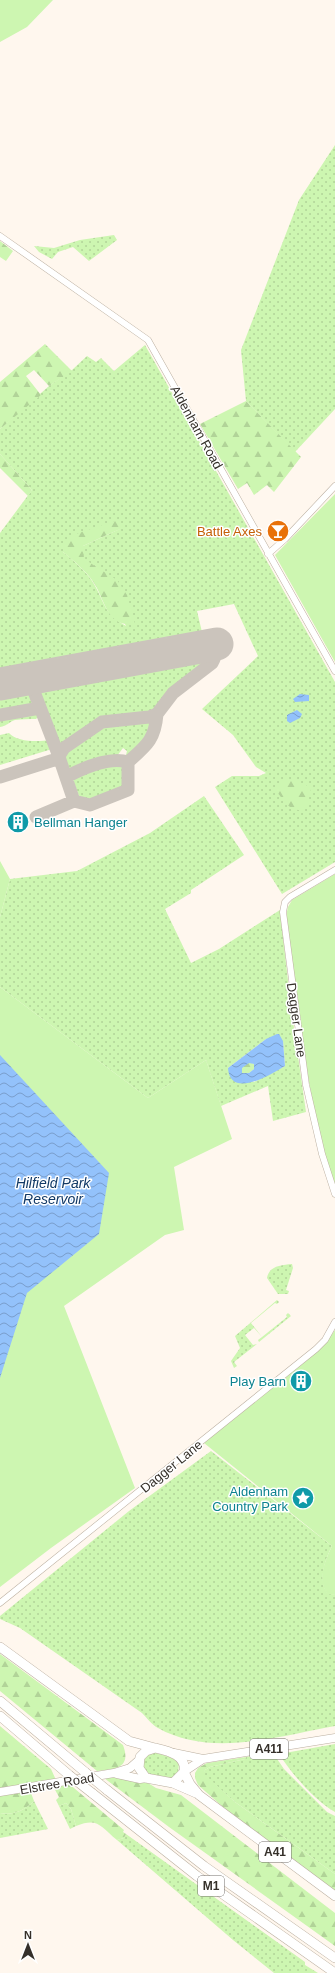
<svg xmlns="http://www.w3.org/2000/svg" width="335" height="1973" viewBox="0 0 335 1973" font-family="Helvetica,sans-serif">
  <defs>
    <pattern id="grass-dots" width="8" height="8" patternUnits="userSpaceOnUse"><rect width="8" height="8" fill="#cdf6b1"/><path d="M2 2h.1M6 6h.1" fill="none" stroke="#b1d398" stroke-width="1.8" stroke-linecap="round"/></pattern>
    <pattern id="forest-firs" width="22" height="20" patternUnits="userSpaceOnUse"><rect width="22" height="20" fill="#cdf6b1"/><path d="M5 1l3.5 6h-7zM16 11l3.5 6h-7z" fill="#b1d398"/></pattern>
    <pattern id="water-waves" width="16" height="10" patternUnits="userSpaceOnUse"><rect width="16" height="10" fill="#93c2fb"/><path d="M0 5q4-4 8 0t8 0" fill="none" stroke="#799ecb"/></pattern>
  </defs>
  <rect width="100%" height="100%" fill="#fff7ee"/>
  <path fill="url(#grass-dots)" fill-rule="evenodd" d="M335,145V409L295,452L246,401L241,350L299,200Z
    M114,235L117,240L89,261L73,247L58,252L52,259L39,252L34,246L54,248L80,240Z
    M145,345L335,682V862L282,894L215,787L232,776H259L266,773L256,767L233,735L202,709L258,656L234,604L197,611L202,632L201,636L0,673V533L32,490L0,454V429L49,386L72,370L87,356L96,362L101,358L114,371ZM122,528L83,546V559L96,567L126,626C103,612 106,605 94,584C87,572 74,561 63,552Z
    M205,658L209,662L169,693L153,713L101,720L60,748L38,695V690L42,687Z
    M22,691L32,697L38,717L36,719C30,719 22,719 15,720C9,722 7,726 0,727V695Z
    M151,719L154,721L150,735L127,758L125,759L127,751L123,748L117,756L84,764L70,773L63,756L64,751L84,736L105,723Z
    M9,733C16,742 39,742 49,740L52,749L0,765V735Z
    M119,762L122,765L123,787L93,800L79,796L72,777L86,769Z
    M204,796L244,855L191,890V893L165,909L191,963L219,949L280,910L291,1007L306,1112L273,1121L268,1086L221,1106L206,1060L148,1098L0,987V917L10,879L77,871L150,833ZM266,1039L283,1041L285,1066L254,1082L228,1068Z
    M292,1264L293,1268L286,1290L289,1291L288,1294H278L267,1278C269,1266 281,1265 292,1264Z
    M277,1300L279,1302L277,1304L275,1303L251,1323L262,1337L287,1317L286,1315L288,1313L291,1316L259,1342L258,1340L262,1337L254,1328L245,1335L253,1345L257,1344L234,1362L237,1366L234,1368L231,1361L240,1348L235,1336Z
    M211,1451L332,1546C325,1560 318,1579 327,1593L335,1595V1726C279,1736 211,1758 158,1728C152,1725 147,1718 142,1713L20,1628L0,1619V1616L129,1511Z
    M335,1744V1812C314,1800 292,1774 279,1754Z
    M150,1753H157L176,1759L179,1764L178,1773L171,1779C155,1776 130,1773 150,1753Z
    M273,1753L284,1769L327,1812L335,1816V1874L235,1802L203,1774L205,1770L210,1767L245,1759L246,1757Z
    M34,1801L48,1829L0,1838V1813C13,1816 25,1810 34,1801Z
    M66,1803L71,1809L76,1826L70,1829L59,1806Z
    M126,1834L305,1962V1965L318,1973H274L233,1940L117,1840L124,1838Z"/>
  <path fill="url(#forest-firs)" d="M0,241L13,251L6,261L0,257Z
    M45,344L72,371L49,386L34,370L26,376L41,395L0,429V382Z
    M246,401L301,457L274,492L267,485L254,495L247,483L238,489L200,424Z
    M0,454L32,490L28,496L0,468Z
    M120,519L122,528L83,546L84,559L117,580L127,595L135,624C107,628 105,600 94,583C86,571 74,561 63,552V544L70,536Z
    M290,779L306,785L311,789L307,806L303,810C288,811 285,801 276,791L278,784Z
    M249,1062L254,1064V1069L249,1073H241V1068Z
    M0,1654L123,1745C132,1769 114,1769 97,1771L0,1691Z
    M0,1726L51,1769L56,1780L0,1788Z
    M246,1757L245,1759L210,1767L205,1770L204,1774L235,1802L335,1874V1891L223,1807L198,1785L195,1778V1773L198,1768L207,1763Z
    M113,1777L145,1781L156,1788L181,1795L335,1913V1946L169,1827L104,1778Z
    M68,1783L124,1830L123,1832L126,1834L124,1838L117,1840C100,1826 98,1817 76,1826L71,1809L66,1803L59,1806L56,1800L59,1797L54,1788L56,1785Z
    M42,1787L44,1790L31,1793L34,1801C25,1810 13,1816 0,1813V1795Z"/>
  <path fill="#cdf6b1" d="M0,0H53L27,27L0,42Z
    M335,494V662L275,555Z
    M0,861L10,879L0,917Z
    M335,874V1188C306,1100 298,1007 286,916L288,907L292,900Z
    M0,987L148,1098L206,1060L232,1139L174,1167L184,1230L165,1235L64,1306L135,1488L51,1548L0,1587Z
    M335,1330V1595L327,1594C317,1578 325,1561 332,1546L204,1443L306,1361L325,1344Z"/>
  <path fill="url(#water-waves)" fill-rule="evenodd" d="M300,694L309,695V701L295,702L293,699Z
    M297,710L302,714L300,718L290,723L287,721V715Z
    M277,1034H279L283,1041L285,1066C272,1074 230,1100 228,1068L266,1039ZM249,1063L254,1064V1069L249,1073H242V1068Z
    M0,1055L109,1173L99,1234L27,1293L0,1378Z"/>
  <g fill="none" stroke-linecap="round" stroke-linejoin="round">
    <path stroke="#cbc4bc" stroke-width="13" d="M40,677L34,681L33,689L58,754L74,801
      M16,681L26,682L33,689
      M0,715L40,708
      M0,777L57,759L64,748L102,722L149,717L157,714L173,693L212,663L214,659L211,650L203,647
      M66,777C83,768 109,756 128,762
      M36,817L74,801L90,805L128,790V762C146,746 155,740 157,714"/>
    <path stroke="#cbc4bc" stroke-width="33" d="M0,684L217,644"/>
    <g stroke="#bbafa0" stroke-width="7">
      <path id="tertiary" d="M0,236L148,340L335,671
        M268,554L285,539L335,486
        M335,870L290,897L285,902L283,912L306,1085L322,1154L335,1194
        M0,1603L316,1349L325,1340L335,1322"/>
    </g>
    <g stroke="#bbafa0" stroke-width="9">
      <path id="primary" d="M174,1753L203,1759
        M185,1771L203,1759L335,1738
        M117,1774L140,1779L146,1778
        M0,1792L114,1773L130,1768L138,1761"/>
    </g>
    <g stroke="#bbafa0" stroke-width="10">
      <path id="trunk" d="M0,1647L129,1741L155,1748
        M155,1748C168,1751 187,1755 184,1772L173,1783L146,1778L139,1768L140,1757L146,1751Z
        M184,1772L190,1784L199,1795L335,1896
        M173,1783L196,1793"/>
    </g>
    <g stroke="#bbafa0" stroke-width="10">
      <path id="motorway" d="M0,1701L85,1772
        M0,1716L69,1775
        M107,1790L204,1866L335,1958
        M92,1793L197,1876L335,1973"/>
    </g>
    <use href="#tertiary" stroke="#fff" stroke-width="6"/>
    <use href="#primary" stroke="#fff" stroke-width="8"/>
    <use href="#trunk" stroke="#fff" stroke-width="9"/>
    <use href="#motorway" stroke="#fff" stroke-width="9"/>
    <g stroke="#bbafa0" stroke-width="10" stroke-linecap="butt">
      <path id="motorway-bridge" d="M85,1772L107,1790
        M69,1775L92,1793"/>
    </g>
    <use href="#motorway-bridge" stroke="#fff" stroke-width="9"/>
  </g>
  <defs>
    <g id="bar-disc" transform="scale(1.15)"><circle r="9.5" fill="#e8710a" stroke="#fff"/><path d="M-6-5H6L.8 .8V4.5H3.5V6h-7V4.5H-.8V.8Z" fill="#fff"/></g>
    <g id="building-disc" transform="scale(1.15)"><circle r="9.5" fill="#0f9aa8" stroke="#fff"/><path d="M-4-6H4V6H1V3H-1V6H-4ZM-2.5-4.3h1.7v1.8h-1.7ZM.8-4.3h1.7v1.8H.8ZM-2.5-1h1.7V.8h-1.7ZM.8-1h1.7V.8H.8Z" fill="#fff"/></g>
    <g id="sight-disc" transform="scale(1.15)"><circle r="9.5" fill="#0f9aa8" stroke="#fff"/><path d="M0-6L1.8-2.2L6-1.7L2.9 1.2L3.7 5.4L0 3.3L-3.7 5.4L-2.9 1.2L-6-1.7L-1.8-2.2Z" fill="#fff"/></g>
  </defs>
  <g fill-rule="evenodd">
    <use href="#bar-disc" x="278" y="531"/>
    <use href="#building-disc" x="18" y="822"/>
    <use href="#building-disc" x="301" y="1381"/>
    <use href="#sight-disc" x="303" y="1498"/>
  </g>
  <g text-anchor="middle" stroke-width="3" stroke-linejoin="round" paint-order="stroke">
    <g fill="#fff" stroke="#726e6a" stroke-width="1">
      <rect x="250" y="1739" width="38" height="20" rx="3"/>
      <rect x="259" y="1842" width="32" height="20" rx="3"/>
      <rect x="198" y="1876" width="26" height="20" rx="3"/>
    </g>
    <g font-size="12" font-weight="bold" fill="#35302a">
      <text x="269" y="1753">A411</text>
      <text x="275" y="1856">A41</text>
      <text x="211" y="1890">M1</text>
    </g>
    <g font-size="13" fill="#35302a" stroke="#fff">
      <text transform="translate(197 427) rotate(61)" y="5">Aldenham Road</text>
      <text transform="translate(297 1020) rotate(82)" y="5">Dagger Lane</text>
      <text transform="translate(171 1466) rotate(-39)" y="5">Dagger Lane</text>
      <text transform="translate(57 1783) rotate(-10)" y="5">Elstree Road</text>
    </g>
    <g font-size="13" fill="#c56008" stroke="#fff" text-anchor="end">
      <text x="262" y="536">Battle Axes</text>
    </g>
    <g font-size="13" fill="#0d838f" stroke="#fff" text-anchor="end">
      <text x="34" y="827" text-anchor="start">Bellman Hanger</text>
      <text x="286" y="1386">Play Barn</text>
      <text x="288" y="1496">Aldenham<tspan x="288" dy="15">Country Park</tspan></text>
    </g>
    <g font-size="14" font-style="italic" fill="#113966" stroke="#fff">
      <text x="53" y="1188">Hilfield Park<tspan x="53" dy="16">Reservoir</tspan></text>
    </g>
  </g>
  <g transform="translate(28 1945)" stroke="#ffffff" stroke-width="3" paint-order="stroke">
  <path d="M0-3L7 15L0 10L-7 15Z" fill="#35302a"/>
  <text y="-6" font-size="11" font-weight="bold" text-anchor="middle" fill="#35302a">N</text>
  </g>
</svg>
